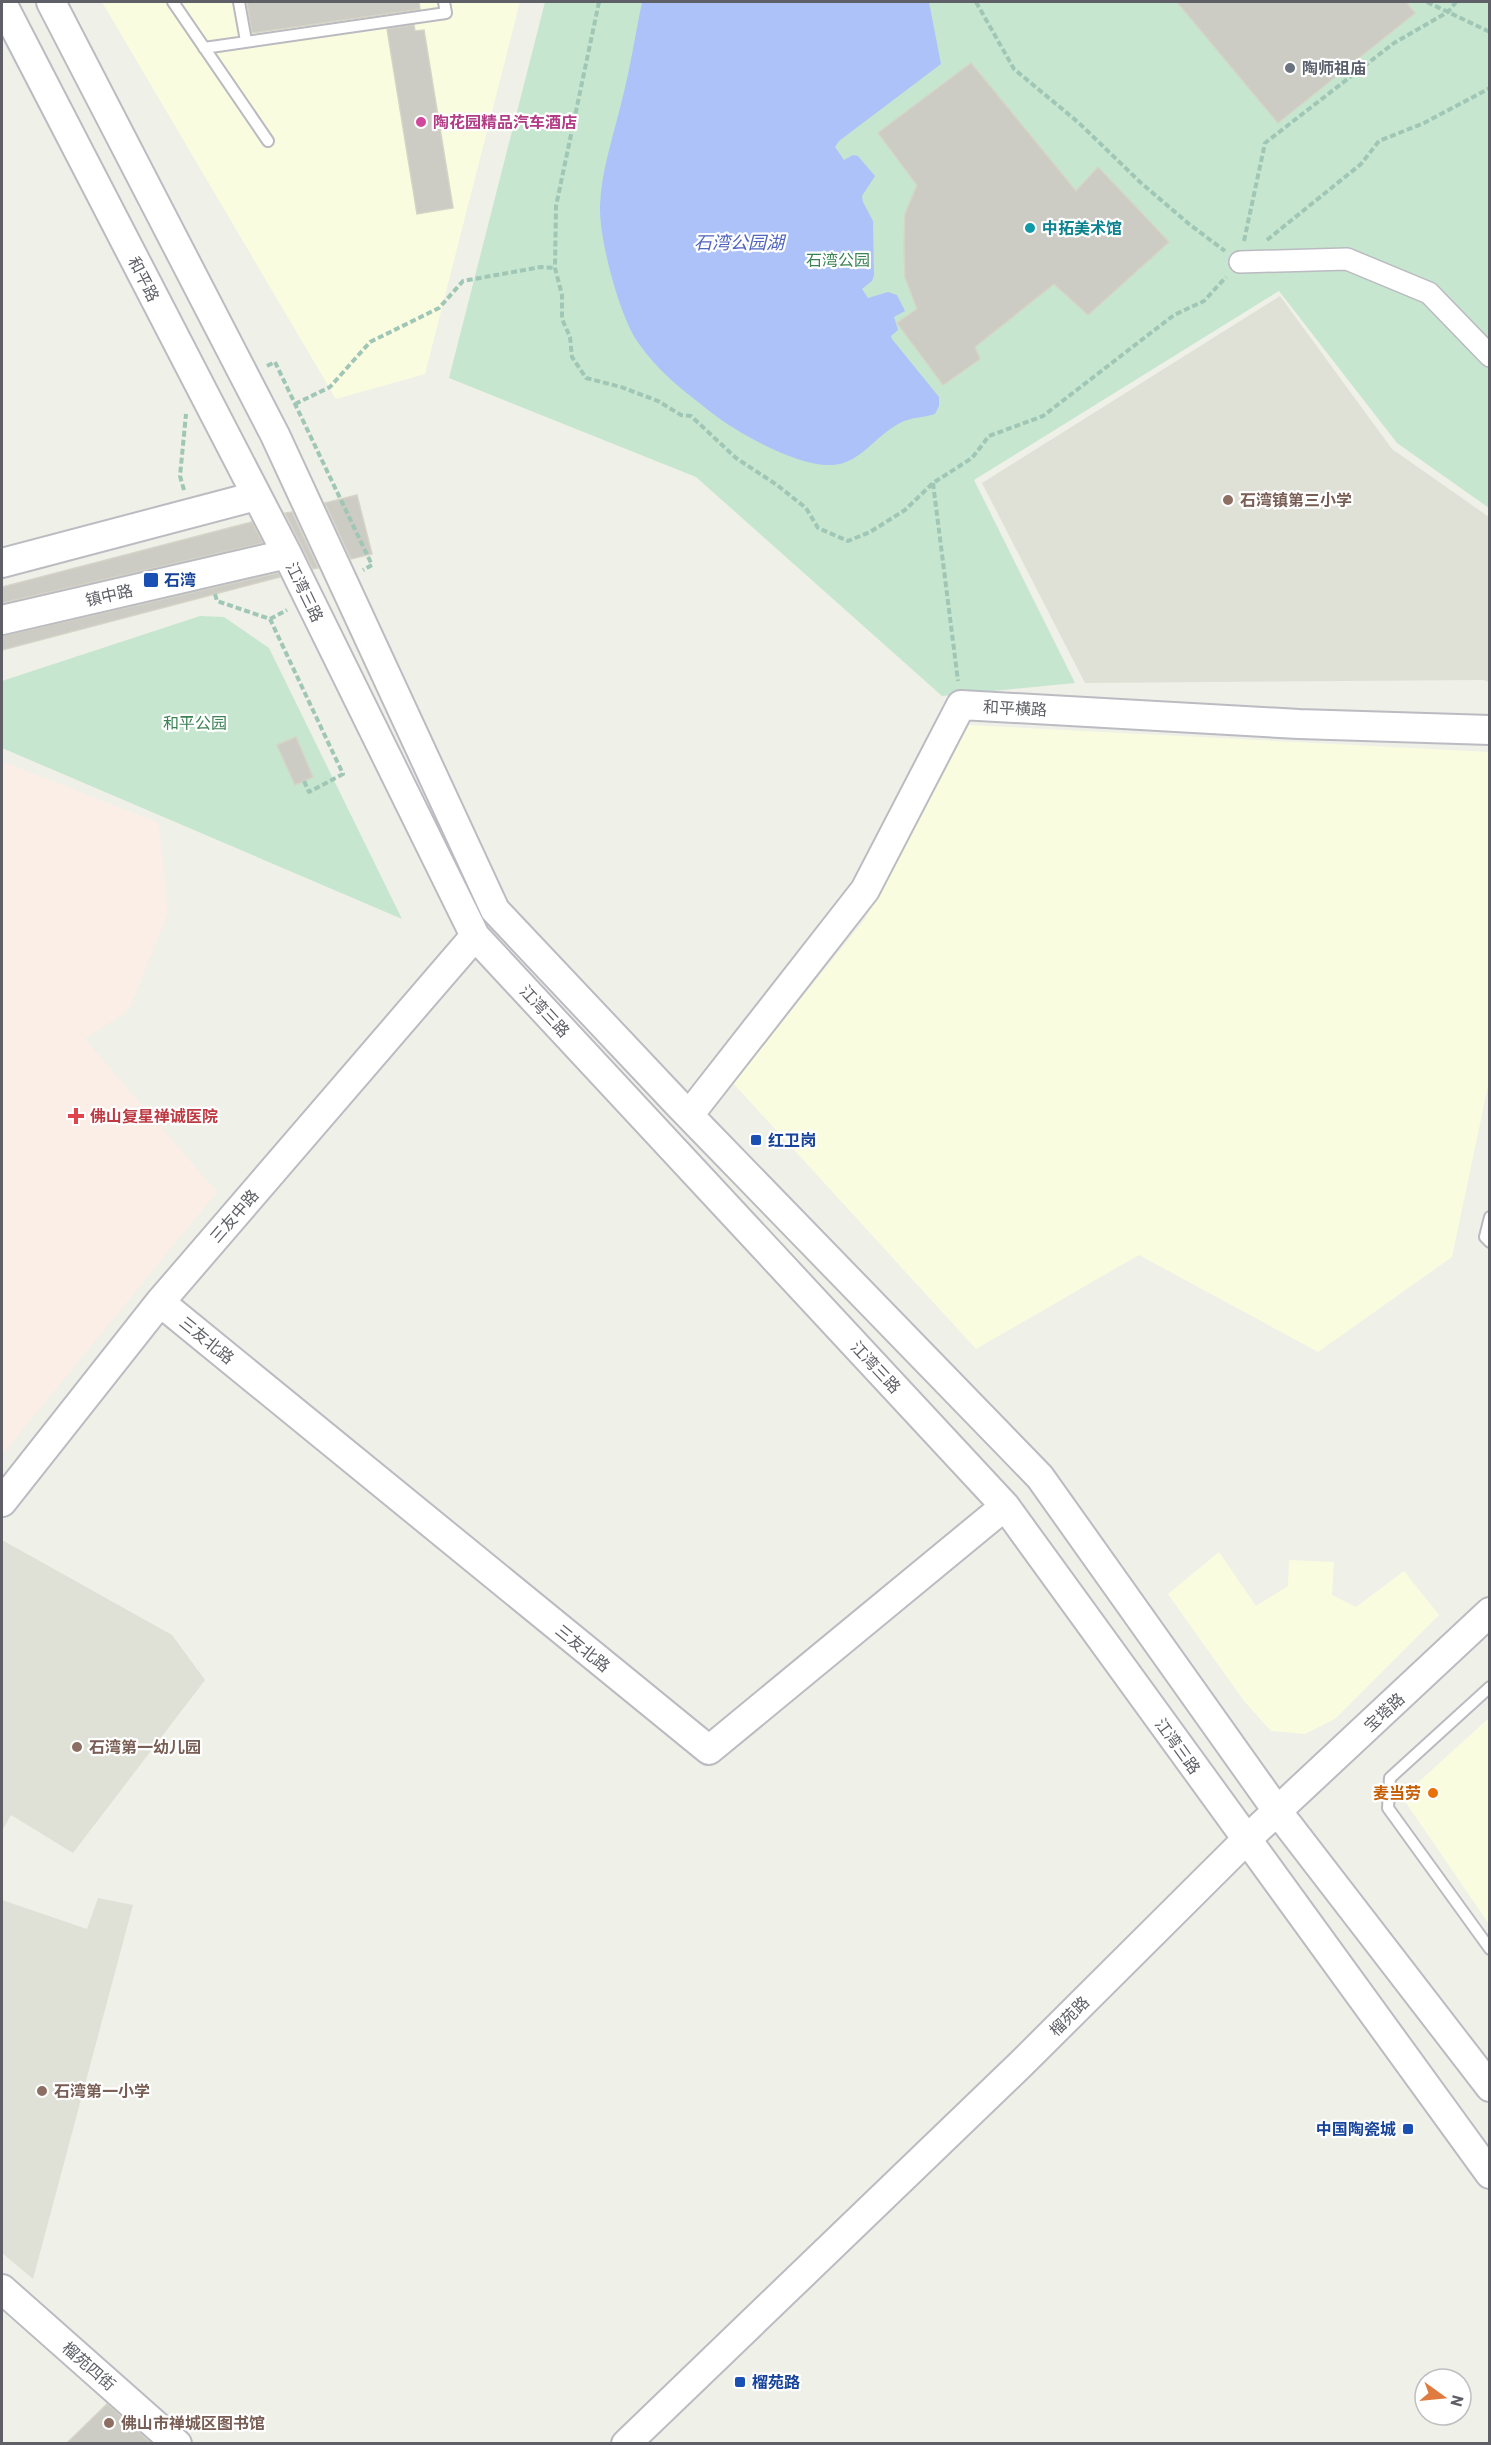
<svg xmlns="http://www.w3.org/2000/svg" width="1491" height="2445" viewBox="0 0 1491 2445" font-family="Barlow,'Noto Sans SC',sans-serif">
  <rect width="100%" height="100%" fill="#eff0e8"/>
  <path fill="#fafce0" d="M102,2H520L425,374L336,399Z
    M969,725L1489,752V1081L1452,1257L1318,1352L1139,1255L976,1349L733,1083L865,919Z
    M1219,1552L1256,1606L1288,1586L1289,1560L1334,1562L1332,1595L1356,1607L1404,1571L1439,1615L1335,1719L1305,1734L1271,1731L1244,1701L1168,1594Z
    M1489,1718V1924L1402,1797Z"/>
  <path fill="#dfe0d6" d="M1280,296L1392,449L1489,517V682L1484,680L1085,683L982,483Z
    M2,1540L172,1635L205,1680L73,1853L11,1815L2,1831Z
    M98,1898L133,1905L33,2279L2,2253V1900L87,1929Z"/>
  <path fill="#fbeee6" d="M2,761L159,823L168,913L129,1010L85,1039L217,1192L2,1455Z"/>
  <path fill="#c6e6cf" d="M545,2H1489V508L1397,443L1279,291L974,480L1075,683L942,696L696,477L449,378Z
    M200,616L224,617L269,648L402,919L2,748V681Z"/>
  <path fill="#aec2fa" d="M642,2H929L941,64L839,141L835,147L844,160L853,155L858,156L875,176L862,196L863,202L873,221L874,275L872,281L862,289L868,298L888,292L897,295L905,311L894,317L898,330L891,336L892,339L939,397V406L935,414C923,418 911,417 900,423C876,435 860,464 832,465C798,467 739,434 712,413C685,392 657,371 637,341C619,314 599,239 600,206C601,172 613,137 621,104C630,70 635,36 642,2Z"/>
  <path fill="#cccbc4" stroke="#d5d4c6" stroke-width="1.5" d="M247,2H419L420,9L252,33Z
    M1177,2H1406L1415,13L1278,123Z
    M414,25L415,31L424,30L453,208L417,214L387,29Z
    M971,63L1076,191L1098,167L1169,242L1088,315L1054,284L975,347L980,359L943,385L897,323L917,309L905,277L904,246L905,214L917,185L878,133Z
    M357,495L372,554L351,559L325,503Z
    M292,512L318,568L313,569L285,513Z
    M252,522L263,543L2,603V587Z
    M278,573L280,577L2,650V636Z
    M296,737L313,777L295,785L277,745Z
    M107,2404L152,2444H66Z"/>
  <g fill="none" stroke-linecap="round" stroke-linejoin="round">
    <g stroke="#babac0" stroke-width="14">
      <path id="lane" d="M173,2L268,141
        M239,2L246,41
        M204,48L446,13L444,2
        M1490,1217L1485,1237L1490,1242
        M1490,1687L1390,1778L1388,1808L1490,1949"/>
    </g>
    <g stroke="#babac0" stroke-width="24">
      <path id="street" d="M1240,262L1347,259L1429,293L1490,356"/>
    </g>
    <g stroke="#bbbbc2" stroke-width="32">
      <path id="secondary" d="M51,2L275,435L495,910L678,1104L1040,1477L1278,1812L1490,2087
        M2,3L287,554L475,936L1005,1506L1490,2174
        M2,563L256,496
        M2,620L287,554
        M689,1115L865,890L961,705L1299,724L1490,730
        M160,1302L709,1750L1005,1506
        M2,1502L160,1302L475,936
        M2,2289L177,2444
        M626,2444L1022,2063L1246,1840L1490,1612"/>
    </g>
    <path stroke="#a0c6b6" stroke-width="4" stroke-dasharray="6 3" stroke-linecap="butt" d="M599,2L556,206L555,268L562,295V319L570,337L572,357L586,378L621,387L658,401L681,415L691,416L736,458L777,485L806,508L818,528L848,541L870,532L905,510L933,483L972,458L989,436L1043,416L1174,315L1204,301L1226,277
      M976,2L1014,69L1079,123L1140,182L1189,224L1225,251
      M1427,2L1490,32
      M1267,240L1361,164L1379,141L1424,123L1490,88
      M1244,241L1265,143L1394,43L1448,12L1456,2
      M267,366L275,362L372,565L363,570
      M295,404L330,387L370,342L439,308L463,281L541,267L555,268
      M933,483L958,681
      M184,490L180,476L186,414
      M215,594L217,601L270,619L343,774L309,792L304,781
      M270,619L287,610"/>
    <use href="#lane" stroke="#fff" stroke-width="10"/>
    <use href="#street" stroke="#fff" stroke-width="21"/>
    <use href="#secondary" stroke="#fff" stroke-width="28"/>
  </g>
  <circle fill="#6b7280" stroke="#fff" stroke-width="2" cx="1290" cy="68" r="6"/>
  <circle fill="#d1479c" stroke="#fff" stroke-width="2" cx="421" cy="122" r="6"/>
  <circle fill="#0f9aa8" stroke="#fff" stroke-width="2" cx="1030" cy="228" r="6"/>
  <g fill="#8d6e63" stroke="#fff" stroke-width="2">
    <circle cx="1228" cy="500" r="6"/>
    <circle cx="77" cy="1747" r="6"/>
    <circle cx="42" cy="2091" r="6"/>
    <circle cx="109" cy="2423" r="6"/>
  </g>
  <g fill="#1a4fb4" stroke="#fff" stroke-width="2">
    <rect x="143" y="572" width="16" height="16" rx="3"/>
    <rect x="750" y="1134" width="12" height="12" rx="3"/>
    <rect x="1402" y="2123" width="12" height="12" rx="3"/>
    <rect x="734" y="2376" width="12" height="12" rx="3"/>
  </g>
  <path fill="#e0444e" stroke="#fff" stroke-width="2" d="M73 1107h6v6h6v6h-6v6h-6v-6h-6v-6h6z"/>
  <circle fill="#e8710a" stroke="#fff" stroke-width="2" cx="1433" cy="1793" r="6"/>
  <g text-anchor="middle" stroke-width="4.5" stroke-linejoin="round" paint-order="stroke">
    <g font-size="16" font-weight="bold" fill="#5b616d" stroke="#fff" text-anchor="start">
      <text x="1302" y="74">陶师祖庙</text>
    </g>
    <g font-size="16" font-weight="bold" fill="#b23c85" stroke="#fff" text-anchor="start">
      <text x="433" y="128">陶花园精品汽车酒店</text>
    </g>
    <g font-size="16" font-weight="bold" fill="#0d838f" stroke="#fff" text-anchor="start">
      <text x="1042" y="234">中拓美术馆</text>
    </g>
    <g font-size="16" fill="#3b8254" stroke="#fff">
      <text x="838" y="266">石湾公园</text>
      <text x="195" y="729">和平公园</text>
    </g>
    <g font-size="16" fill="#5f6067" stroke="#fff">
      <text transform="translate(144 279) rotate(63)" y="6">和平路</text>
      <text transform="translate(305 592) rotate(64)" y="6">江湾三路</text>
      <text transform="translate(109 595) rotate(-13)" y="6">镇中路</text>
      <text transform="translate(1015 708) rotate(3)" y="6">和平横路</text>
      <text transform="translate(545 1011) rotate(47)" y="6">江湾三路</text>
      <text transform="translate(234 1216) rotate(-49)" y="6">三友中路</text>
      <text transform="translate(207 1340) rotate(39)" y="6">三友北路</text>
      <text transform="translate(876 1367) rotate(47)" y="6">江湾三路</text>
      <text transform="translate(583 1648) rotate(39)" y="6">三友北路</text>
      <text transform="translate(1384 1712) rotate(-43)" y="6">宝塔路</text>
      <text transform="translate(1178 1746) rotate(54)" y="6">江湾三路</text>
      <text transform="translate(1069 2016) rotate(-45)" y="6">榴苑路</text>
      <text transform="translate(89 2366) rotate(41)" y="6">榴苑四街</text>
    </g>
    <g font-size="16" font-weight="bold" fill="#785e54" stroke="#fff" text-anchor="start">
      <text x="1240" y="506">石湾镇第三小学</text>
      <text x="89" y="1753">石湾第一幼儿园</text>
      <text x="54" y="2097">石湾第一小学</text>
      <text x="121" y="2429">佛山市禅城区图书馆</text>
    </g>
    <g font-size="16" font-weight="bold" fill="#164399" stroke="#fff" text-anchor="start">
      <text x="164" y="586">石湾</text>
      <text x="768" y="1146">红卫岗</text>
      <text x="1396" y="2135" text-anchor="end">中国陶瓷城</text>
      <text x="752" y="2388">榴苑路</text>
    </g>
    <g font-size="16" font-weight="bold" fill="#be3a42" stroke="#fff" text-anchor="start">
      <text x="90" y="1122">佛山复星禅诚医院</text>
    </g>
    <g font-size="16" font-weight="bold" fill="#c56008" stroke="#fff" text-anchor="end">
      <text x="1421" y="1799">麦当劳</text>
    </g>
    <g font-size="18" font-style="italic" fill="#5065be" stroke="#fff">
      <text x="739" y="249">石湾公园湖</text>
    </g>
  </g>
  <rect width="1491" height="2445" fill="none" stroke="#5f6067" stroke-width="6"/>
  <g transform="translate(1443 2397) rotate(105)"><circle r="28" fill="#ffffff" stroke="#bfbfc2" stroke-width="1.5"/>
  <path d="M0-4.5L10 22L0 15L-10 22Z" fill="#df7b3e"/>
  <text y="-9" font-size="16" font-weight="bold" text-anchor="middle" fill="#5f6067">N</text>
  </g>
</svg>
